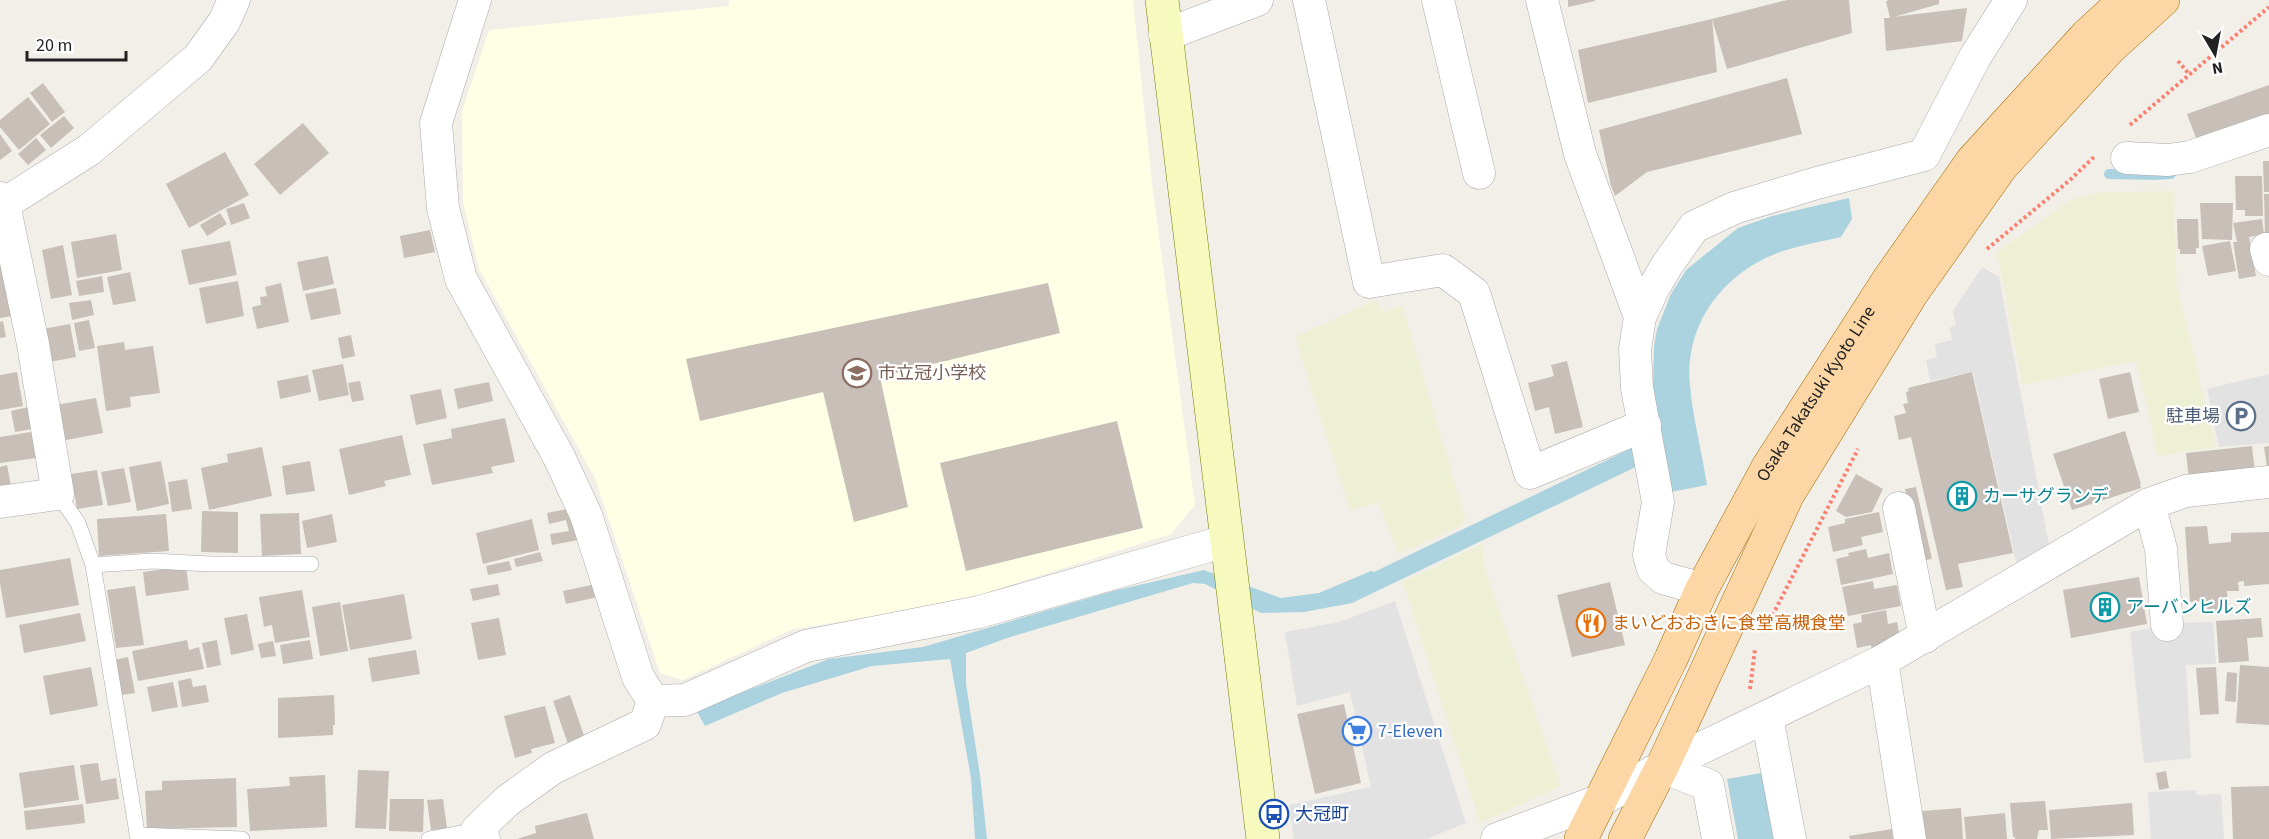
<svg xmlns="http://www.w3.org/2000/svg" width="2269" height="839" viewBox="0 0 2269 839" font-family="'Source Sans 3','Noto Sans JP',sans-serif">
  <rect width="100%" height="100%" fill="#f2efe9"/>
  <path fill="#ffffe5" d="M729,0H1133L1152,184L1195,505L1171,534L948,605L793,629L683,680L660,673L595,478L479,269L463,202L462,111L489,30L729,6Z"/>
  <path fill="#eef0d5" d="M2173,191L2177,286L2216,447L2158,456L2136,361L2022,385L1997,252L2071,200L2100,192Z
    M1376,300L1383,313L1402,305L1465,517L1461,526L1398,554L1378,502L1350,511L1295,337Z
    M1483,544V564L1561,786L1480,823L1403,582Z"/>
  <path fill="#e2e2e2" d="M1982,267L1999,277L2050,551L2018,570L1973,372L1930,381L1926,360L1937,357L1935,344L1952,340L1949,328L1956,325L1953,311Z
    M2269,374V443L2219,447L2207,389Z
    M1395,601L1466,823L1427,839H1294L1289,805L1371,787L1350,692L1297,706L1285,632L1339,622Z
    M2213,622L2216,664L2186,665L2191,758L2144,763L2130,632L2178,623Z
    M2196,790L2197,795L2221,794L2224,839H2151L2148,792Z"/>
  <path fill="#aad3df" d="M1849,198L1852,219L1841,237C1819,242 1795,246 1775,254C1720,276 1684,327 1690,386C1693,419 1702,452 1707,485L1671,492L1668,465H1640L1352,603L1304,612L1261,613L1205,584L1193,583L1010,637L966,653V684L980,775L987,839H975L971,778L950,659L872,666L782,693L705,726L696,710L829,659L923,647L1113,591L1204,570L1281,598L1319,593L1371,571L1374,572L1632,448L1653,387L1654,346L1657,329L1671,294L1686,270L1738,228L1772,216Z
    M1767,772L1779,839H1738L1727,779Z"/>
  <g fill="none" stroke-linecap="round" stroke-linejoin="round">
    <path stroke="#aad3df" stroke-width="10" d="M2109,174L2155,175L2171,174"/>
  </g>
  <path fill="#c7bfb8" d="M1568,0H1595V1L1568,7Z
    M1787,0H1849L1852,33L1727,69L1712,19Z
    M1888,0H1939V4L1890,18L1886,2Z
    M1967,8L1962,41L1886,51L1884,18Z
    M1712,19L1717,72L1588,103L1578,50Z
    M1787,78L1802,134L1647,172L1615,196L1611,186L1599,130Z
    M43,83L65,112L52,122L30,93Z
    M2269,85V121L2199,146L2187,114Z
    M28,97L50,124L19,150L0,127V120Z
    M64,116L74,128L51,148L40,135Z
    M303,123L329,153L280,195L254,164Z
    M0,134L12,151L0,160Z
    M36,138L46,150L28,165L18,154Z
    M225,152L249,195L189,228L166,184Z
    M2263,161H2269V192H2264Z
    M2235,176H2262L2263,216H2245V210H2236Z
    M2264,194H2269V233H2265Z
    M244,203L250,218L231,225L226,209Z
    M2200,203H2233L2232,240L2202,239Z
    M220,213L227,224L207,236L200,225Z
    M2177,219H2198L2199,248H2196V254H2180V249H2178Z
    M2262,219L2264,234L2249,237L2256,276L2239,279L2233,242H2237L2233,223Z
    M430,230L435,252L404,258L400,236Z
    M116,234L122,270L77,278L71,242Z
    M230,241L237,275L189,285L181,250Z
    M2230,241L2236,271L2208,276L2202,246Z
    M63,245L72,295L51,299L42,250Z
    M0,253L17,315L0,318Z
    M328,256L334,284L303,291L297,262Z
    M130,272L136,301L113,305L107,277Z
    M102,276L104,292L79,296L76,281Z
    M238,281L244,316L206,324L199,288Z
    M281,283L289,322L257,329L252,307L261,305L260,297L267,296L265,287Z
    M1048,283L1060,333L880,377L908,507L854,522L823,392L700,421L686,359Z
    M336,288L341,314L311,320L305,294Z
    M91,300L94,315L72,320L69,303Z
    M89,320L95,348L79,351L74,323Z
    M3,321L6,337L0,338V322Z
    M70,324L76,357L49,362L43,329Z
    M351,335L355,356L342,359L338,338Z
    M124,342L125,350L153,346L160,393L130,397L131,407L106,411L97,346Z
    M1567,361L1583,427L1555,434L1549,407L1535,411L1528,383L1554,376L1551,365Z
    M343,364L349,395L319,401L312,370Z
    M17,372L23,406L0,410V375Z
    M1972,372L2013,553L1958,564L1963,587L1946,590L1911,437L1899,440L1894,416L1906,413L1903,404L1908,403L1906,392L1909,391L1908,388Z
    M2130,372L2139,412L2108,419L2099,379Z
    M308,375L311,392L280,399L277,381Z
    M360,381L364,400L352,402L348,383Z
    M489,382L493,401L458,409L454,389Z
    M441,389L447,418L416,425L410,395Z
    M96,398L103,433L56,442L50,406Z
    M33,406L37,428L15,432L11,411Z
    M505,418L515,462L491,467L493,473L432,485L423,444L452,438L451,429Z
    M1117,421L1143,528L966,571L940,463Z
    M2125,431L2141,484H2140L2141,488L2072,510L2053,454Z
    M31,432L36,458L0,463V437Z
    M402,435L411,475L384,481L386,486L349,495L339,449Z
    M2252,446L2255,473L2189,480L2186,453Z
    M2269,446V473H2268L2264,447Z
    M262,447L272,496L209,510L201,468L228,462L227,454Z
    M161,461L169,504L137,511L129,467Z
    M310,461L315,491L286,495L282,466Z
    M7,465L12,490L0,493V467Z
    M124,468L131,502L108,506L101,472Z
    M97,470L103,505L77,509L71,474Z
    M1856,474L1883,489L1872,512L1846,517L1836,511Z
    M187,479L192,509L172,512L168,482Z
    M1916,487L1932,559L1921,561L1905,489Z
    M572,508L578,540L552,545L550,534L569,531L566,520L549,524L547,513Z
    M202,511L238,512V553L201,552Z
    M1879,512L1883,532L1861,537L1863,545L1833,552L1828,527L1845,523V519Z
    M299,513L301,554L262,556L260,514Z
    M166,514L169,551L99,556L97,519Z
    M332,514L337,542L307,548L302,521Z
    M532,519L539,550L483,564L476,533Z
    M2207,526L2209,544L2231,542V533L2269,532V584L2244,586V581L2238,582L2239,591H2227L2228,610L2207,612V601L2190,602L2185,527Z
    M1866,549L1868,558L1889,553L1893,574L1841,585L1836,559L1849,556L1848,553Z
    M540,552L543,561L516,567L514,559Z
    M70,558L79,605L6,618L0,583V570Z
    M509,561L512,570L488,575L486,566Z
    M186,566L189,590L146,596L143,572Z
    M2139,577L2147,624L2071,638L2063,590Z
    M1873,581L1874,589L1897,585L1901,606L1848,616L1842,587Z
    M1610,582L1625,645L1572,657L1557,595Z
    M498,584L500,595L473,601L470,589Z
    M596,584L598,597L566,604L563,591Z
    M135,586L144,645L116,648L107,590Z
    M302,590L310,637L275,643L272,625L264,627L259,597Z
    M404,594L412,639L350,650L342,605Z
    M340,602L348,651L320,656L312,607Z
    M1886,610L1888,624L1897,622L1900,638L1872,650L1871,645L1857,648L1853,624L1862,622L1861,615Z
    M80,613L86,641L24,653L19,625Z
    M247,614L254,650L231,655L224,618Z
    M499,618L506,655L478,660L471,623Z
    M2261,618L2263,637L2247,638L2249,661L2219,663L2216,621Z
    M187,640L189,650L199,647L204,669L138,681L132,651Z
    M217,640L221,665L207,668L202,643Z
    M310,640L313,659L283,664L280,645Z
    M273,641L276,656L261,658L258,644Z
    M416,650L420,674L372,682L368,658Z
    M128,657L135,693L121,695L114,660Z
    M2240,665L2269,667V725L2236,723Z
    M91,667L98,706L50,715L43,676Z
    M2216,667L2219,714L2200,715L2196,668Z
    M2227,672L2237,673L2236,702L2225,701Z
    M191,678L193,687L206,685L209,702L182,707L178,681Z
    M173,682L178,707L152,712L147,687Z
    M334,695L335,725H333V735L278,738V698Z
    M570,695L586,741L569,747L553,701Z
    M1344,704L1361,783L1315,794L1297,714Z
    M545,706L555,743L531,749L532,753L515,758L504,716Z
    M98,763L101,781L116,778L119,799L86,804L80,765Z
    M74,765L79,800L24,808L19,773Z
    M358,770L389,771L386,829L355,828Z
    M2166,771L2169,788L2159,790L2156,773Z
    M325,775L327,827L250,831L247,789L290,786L289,777Z
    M236,778L237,827L147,829L145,791L162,790V781Z
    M2269,786V839H2233L2231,787Z
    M390,799H424L423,832L389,831Z
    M443,799L447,829L431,830L427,800Z
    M2045,801L2048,830H2039L2037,839H2015V837H2013L2010,803Z
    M2132,803L2134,835L2051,839L2049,810Z
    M83,804L85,823L26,830L24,811Z
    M1961,808L1963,839H1924L1922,811Z
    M587,813L594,839H517L536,833L535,826Z
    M2005,813L2007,839H1966L1964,817Z
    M1892,829L1893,839H1850L1849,836Z"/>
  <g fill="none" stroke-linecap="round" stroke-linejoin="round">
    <g stroke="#a9a9a9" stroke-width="16">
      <path id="lane" d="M58,494L78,523L93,565L138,839
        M93,565L153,561L210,564H311
        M138,835L242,839
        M429,839L477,830"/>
    </g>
    <g stroke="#a9a9a9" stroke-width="33">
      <path id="street" d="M475,0L436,123L443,208L461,279L559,457L586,515L638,677L653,701
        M1309,0L1369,282L1443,270L1474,293L1530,473L1645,425
        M1438,0L1479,173
        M1542,0L1580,154L1640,317
        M1165,35L1257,0
        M2127,158L2168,160L2190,157L2269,130
        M0,198L4,204L33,344L58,494L0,502
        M4,204L89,150L198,58L224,22L234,0
        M2269,249H2266L2269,260
        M2149,504L2161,549L2167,625
        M1899,508L1925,637
        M1702,589L1663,578L1653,569L1649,555L1658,502L1637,388L1635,349L1640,317L1653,289L1667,265L1694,227L1734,208L1817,183L1924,155L1975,57L2011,0
        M1882,661L1910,839
        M653,701L685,700L806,646L979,612L1226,541
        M1767,717L1790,839
        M1662,767L1882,661L2149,504L2186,491L2269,482
        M484,839L477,830L507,801L553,768L645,724L653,701
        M1497,839L1601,800L1662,767L1708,785L1718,839"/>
    </g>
    <g stroke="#707d05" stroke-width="34">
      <path id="secondary" d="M1162,0L1263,839"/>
    </g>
    <g stroke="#a06b00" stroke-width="34">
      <g id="primary">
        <path id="s1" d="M1581,839L1671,659L1702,589L1768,467L1889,279L1972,161L2087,35L2125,0"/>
        <path d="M1625,839L1662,767L1788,494L1912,293L2001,167L2109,49L2163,0"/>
      </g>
    </g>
    <path stroke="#fa8072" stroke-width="4" stroke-dasharray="3 3" stroke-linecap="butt" d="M2178,61L2189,74
      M2130,125L2269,7
      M1987,249L2070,180L2095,156
      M1767,626L1858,449
      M1750,689L1755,649"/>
    <use href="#lane" stroke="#fff" stroke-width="15"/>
    <use href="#street" stroke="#fff" stroke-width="32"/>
    <use href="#secondary" stroke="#f7fabf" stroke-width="33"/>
    <use href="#primary" stroke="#fcd6a4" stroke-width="33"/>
  </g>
  <defs>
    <g id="school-ring" transform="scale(1.5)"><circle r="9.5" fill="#fff" stroke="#8d6e63" stroke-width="1.5"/><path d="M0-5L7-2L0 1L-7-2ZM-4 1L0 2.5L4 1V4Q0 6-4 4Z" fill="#8d6e63"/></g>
    <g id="parking-ring" transform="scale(1.5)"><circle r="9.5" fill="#fff" stroke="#5c6f8a" stroke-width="1.5"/><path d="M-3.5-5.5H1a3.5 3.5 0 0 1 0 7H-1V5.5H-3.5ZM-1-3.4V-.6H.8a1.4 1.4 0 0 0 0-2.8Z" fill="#5c6f8a"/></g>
    <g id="building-ring" transform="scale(1.5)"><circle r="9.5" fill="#fff" stroke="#0f9aa8" stroke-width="1.5"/><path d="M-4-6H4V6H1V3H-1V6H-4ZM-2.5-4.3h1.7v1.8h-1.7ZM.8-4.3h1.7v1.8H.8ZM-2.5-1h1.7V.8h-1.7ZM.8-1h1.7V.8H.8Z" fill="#0f9aa8"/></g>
    <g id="restaurant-ring" transform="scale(1.5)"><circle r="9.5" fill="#fff" stroke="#e8710a" stroke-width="1.5"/><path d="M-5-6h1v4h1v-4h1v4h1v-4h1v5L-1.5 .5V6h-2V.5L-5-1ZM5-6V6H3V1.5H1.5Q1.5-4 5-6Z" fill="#e8710a"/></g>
    <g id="supermarket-ring" transform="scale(1.5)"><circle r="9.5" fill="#fff" stroke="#3f7fe0" stroke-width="1.5"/><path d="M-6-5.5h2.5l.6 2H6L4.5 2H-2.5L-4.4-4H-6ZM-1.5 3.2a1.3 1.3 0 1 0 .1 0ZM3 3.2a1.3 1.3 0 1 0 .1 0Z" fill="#3f7fe0"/></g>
    <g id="bus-ring" transform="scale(1.5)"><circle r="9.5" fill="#fff" stroke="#1a4fb4" stroke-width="1.5"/><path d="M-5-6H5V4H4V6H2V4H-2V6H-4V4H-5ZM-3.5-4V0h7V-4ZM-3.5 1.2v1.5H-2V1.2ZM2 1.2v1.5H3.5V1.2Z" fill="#1a4fb4"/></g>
  </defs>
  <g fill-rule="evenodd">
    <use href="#school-ring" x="857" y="373"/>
    <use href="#parking-ring" x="2241" y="416"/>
    <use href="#building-ring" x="1962" y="496"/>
    <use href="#building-ring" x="2105" y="607"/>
    <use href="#restaurant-ring" x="1591" y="623"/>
    <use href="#supermarket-ring" x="1357" y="731"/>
    <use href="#bus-ring" x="1274" y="814"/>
  </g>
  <g text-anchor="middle" stroke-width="4.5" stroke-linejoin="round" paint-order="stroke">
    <g font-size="18" fill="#785e54" stroke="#fff" text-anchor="start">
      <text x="878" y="379">市立冠小学校</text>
    </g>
    <g font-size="18" fill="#222" stroke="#fff">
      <text dy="6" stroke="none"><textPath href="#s1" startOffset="504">Osaka Takatsuki Kyoto Line</textPath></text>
    </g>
    <g font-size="18" fill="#4e5e75" stroke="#fff" text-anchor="end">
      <text x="2220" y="422">駐車場</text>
    </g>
    <g font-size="18" fill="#0d838f" stroke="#fff" text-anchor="start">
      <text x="1983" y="502">カーサグランデ</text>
      <text x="2126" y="613">アーバンヒルズ</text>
    </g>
    <g font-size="18" fill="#c56008" stroke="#fff" text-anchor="start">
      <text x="1612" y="629">まいどおおきに食堂高槻食堂</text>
    </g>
    <g font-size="18" fill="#366cbe" stroke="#fff" text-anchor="start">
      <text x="1378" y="737">7-Eleven</text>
    </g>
    <g font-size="18" fill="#164399" stroke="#fff" text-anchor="start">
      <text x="1295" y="820">大冠町</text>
    </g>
  </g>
  <g transform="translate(2215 54) rotate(170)" stroke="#ffffff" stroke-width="4.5" paint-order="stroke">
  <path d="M0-4.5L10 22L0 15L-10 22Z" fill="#222222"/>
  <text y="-9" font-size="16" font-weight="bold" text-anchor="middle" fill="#222222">N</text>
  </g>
  <path d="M27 51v9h99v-9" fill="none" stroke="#222222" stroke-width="3"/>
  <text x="36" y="51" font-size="18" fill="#222222" stroke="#ffffff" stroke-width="4.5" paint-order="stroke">20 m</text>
</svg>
